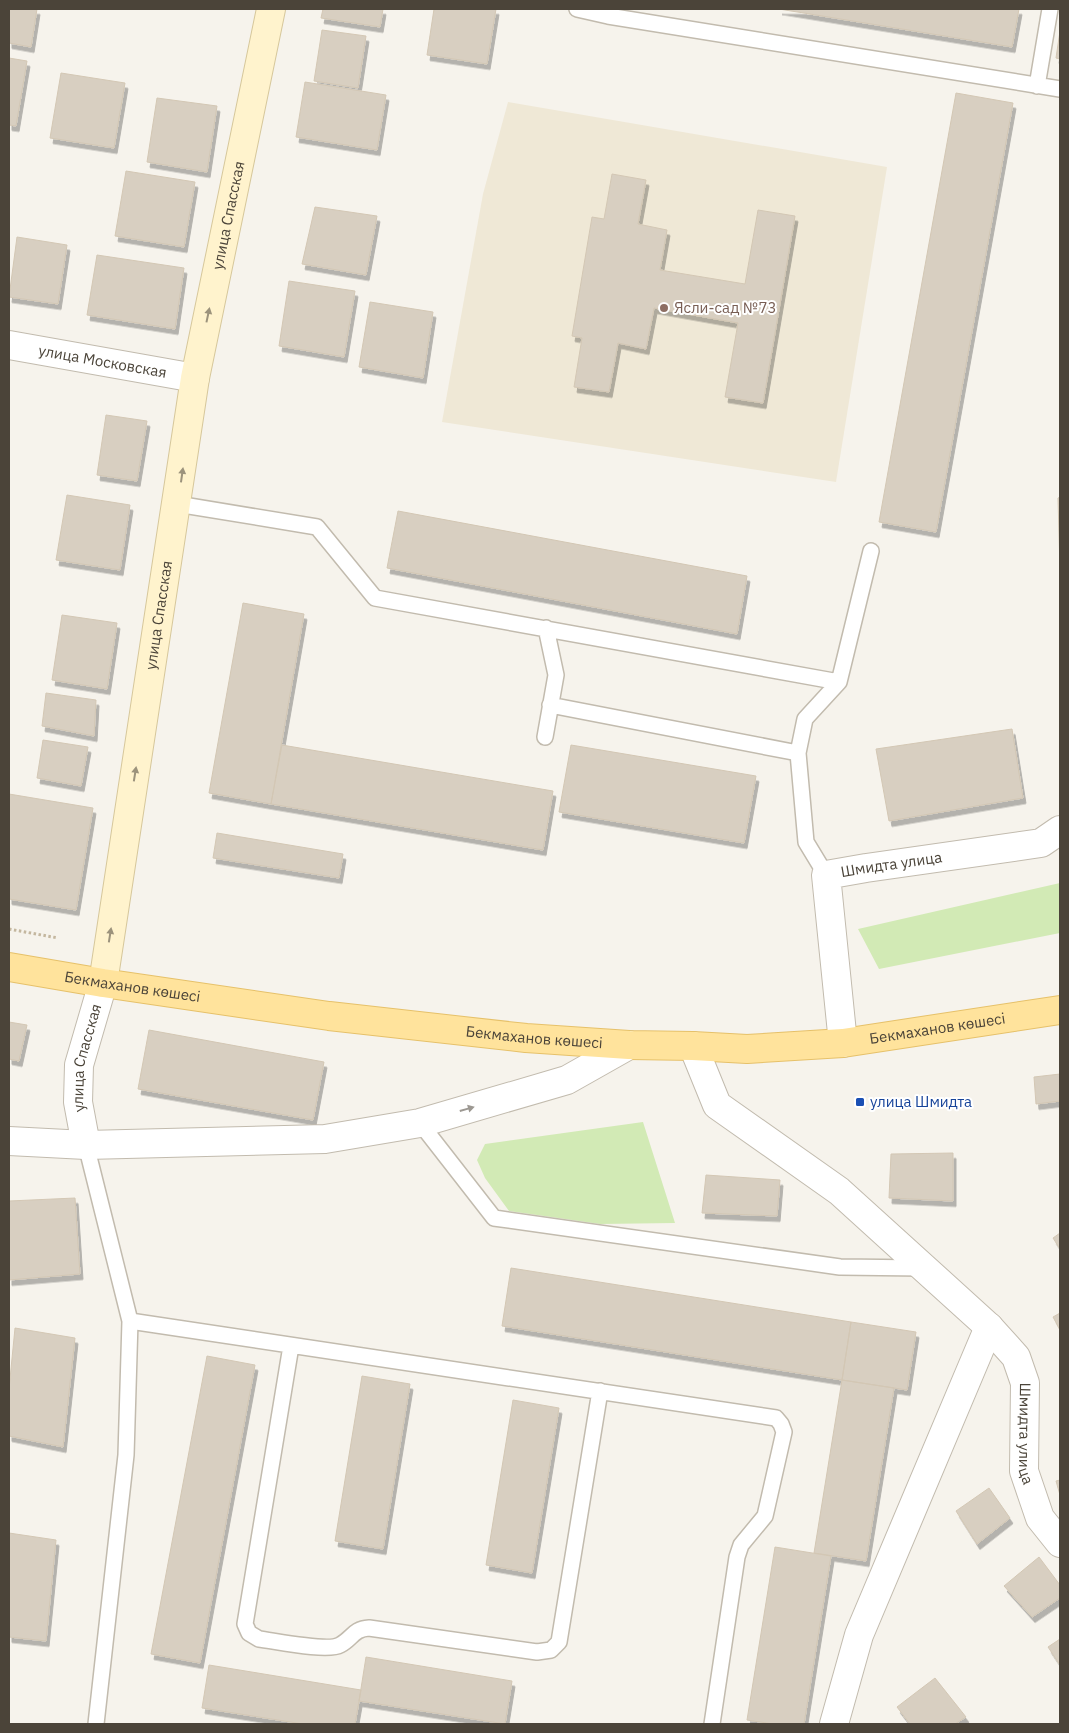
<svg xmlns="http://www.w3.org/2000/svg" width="1069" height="1733" viewBox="0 0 1069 1733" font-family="'IBM Plex Sans',sans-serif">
  <defs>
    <filter id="shadow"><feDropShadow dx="3" dy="5.5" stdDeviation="0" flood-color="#0004"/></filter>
  </defs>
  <rect width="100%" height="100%" fill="#f6f3ec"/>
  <path fill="#efe8d6" d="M508,102L887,167L836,482L442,422L483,194Z"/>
  <path fill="#d2eab5" d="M1060,883V933L879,969L858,929Z
    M643,1122L675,1223L600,1224L509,1211L485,1178L477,1160L485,1144Z"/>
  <path fill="#d8cfc1" stroke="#d3c7b4" filter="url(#shadow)" d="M9,9H37L31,47L9,43Z
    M323,9H383L380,27L321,18Z
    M434,9H496L487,64L427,55Z
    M779,9H1019L1012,47Z
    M322,30L366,36L358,88L314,81Z
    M1060,31V59L1056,58Z
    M9,58L27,61L16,126L9,125Z
    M61,73L125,83L114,148L50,138Z
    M305,82L386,95L377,150L296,137Z
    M956,93L1013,103L936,532L879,522Z
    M157,98L217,106L207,172L147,162Z
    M126,171L195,182L184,247L115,236Z
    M612,174L646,180L638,224L667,230L660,270L745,284L758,210L795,216L763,403L725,397L738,323L654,308L646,349L618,343L609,392L574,387L582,338L572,336L592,217L604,219Z
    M315,207L377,216L366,275L302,264Z
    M17,237L67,245L58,304L9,297Z
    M97,255L184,268L175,329L87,315Z
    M289,281L355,291L344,357L279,346Z
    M370,302L433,312L423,378L359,367Z
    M106,415L147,421L137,481L97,475Z
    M67,495L130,505L120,570L56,560Z
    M1060,497V570L1058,498Z
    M398,511L747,576L737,634L387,568Z
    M243,603L304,614L271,804L209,793Z
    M62,615L117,623L107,689L52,680Z
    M46,693L96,700L94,736L42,726Z
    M1012,729L1023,798L889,821L876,749Z
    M43,740L88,747L81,786L37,778Z
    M282,745L553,791L543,850L271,804Z
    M571,745L756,776L744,843L559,812Z
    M9,794L93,808L76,910L9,899Z
    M217,833L343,854L339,878L213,858Z
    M9,1022L27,1025L19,1061L9,1059Z
    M149,1030L324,1062L313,1120L138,1089Z
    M1060,1074V1101L1036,1104L1034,1077Z
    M953,1153V1201L889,1198L891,1154Z
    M706,1175L780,1180L777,1216L702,1213Z
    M75,1198L80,1274L9,1280V1201Z
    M1060,1233V1249L1053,1238Z
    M511,1268L851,1322L842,1380L502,1326Z
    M1060,1313V1330L1053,1317Z
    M851,1322L916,1332L907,1390L842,1380Z
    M15,1328L75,1338L63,1447L9,1436V1389Z
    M207,1356L255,1365L200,1663L151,1654Z
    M362,1376L410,1384L383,1549L335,1541Z
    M842,1380L894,1388L866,1561L814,1553Z
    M513,1400L559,1408L532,1573L486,1565Z
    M1060,1480V1495L1056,1481Z
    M989,1488L1010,1518L977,1544L956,1511Z
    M9,1533L56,1540L46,1641L9,1637Z
    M775,1547L831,1556L804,1724H773L747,1720Z
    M1039,1557L1060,1585V1598L1032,1617L1004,1586Z
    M1060,1639V1665L1048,1647Z
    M366,1657L512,1681L505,1724L359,1701Z
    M209,1665L361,1690L355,1724H303L202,1708Z
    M935,1678L966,1717L955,1724H910L897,1707Z"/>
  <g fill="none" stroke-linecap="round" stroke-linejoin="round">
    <g stroke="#c2bbae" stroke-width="18">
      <path id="lane" d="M577,9L608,16L1060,89
        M1037,86L1050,9
        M177,504L317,527L375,598L839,682
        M550,705L798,753
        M545,737L556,675L546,628
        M826,875L806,842L798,753L805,719L839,682L871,551
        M420,1123L494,1218L840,1267L922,1268
        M86,1145L130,1321L126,1455L96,1724
        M130,1321L776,1418L781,1424L784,1432L765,1516L741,1545L737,1557L712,1724
        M291,1346L245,1624L249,1633L259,1639C275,1641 328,1652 340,1645C352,1639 353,1629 369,1628L537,1652L551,1650L559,1642L600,1391"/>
    </g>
    <g stroke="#c2bbae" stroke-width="30">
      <g id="street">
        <path id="s1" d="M9,345L195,378"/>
        <path id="s2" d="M843,1043L826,875L866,868L1041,843L1060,830"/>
        <path id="s3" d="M693,1046L717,1105L839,1191L989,1327L1016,1357L1025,1383L1024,1471L1040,1518L1060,1543"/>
        <path id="s4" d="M9,1141L86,1145L78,1102L79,1065L103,983"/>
        <path d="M86,1145L325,1139L420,1123L567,1080L629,1045"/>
        <path d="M834,1724L859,1635L989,1327"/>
      </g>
    </g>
    <g stroke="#d6c79b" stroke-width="30">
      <g id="secondary">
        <path id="s5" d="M103,983L195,378L271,9"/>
      </g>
    </g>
    <g stroke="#e6c16a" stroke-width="30">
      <g id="primary">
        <path id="s6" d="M9,967L103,983L329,1016L526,1038L629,1045L693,1046L747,1049L843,1043L1060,1010"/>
      </g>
    </g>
    <path stroke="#c4b79f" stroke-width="3" stroke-dasharray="2.5 2.5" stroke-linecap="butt" d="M9,929L58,938"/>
    <use href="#lane" stroke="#fff" stroke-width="15"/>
    <use href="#street" stroke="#fff" stroke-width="28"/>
    <use href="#secondary" stroke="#fff3cd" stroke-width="28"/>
    <use href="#primary" stroke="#ffe39c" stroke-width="28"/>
  </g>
  <defs><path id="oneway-solid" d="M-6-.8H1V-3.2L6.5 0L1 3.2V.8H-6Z" transform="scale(1.25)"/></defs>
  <g fill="#9c937c">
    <use href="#oneway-solid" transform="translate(208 315) rotate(-78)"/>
    <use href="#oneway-solid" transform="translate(182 475) rotate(-82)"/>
    <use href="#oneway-solid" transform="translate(135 774) rotate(-81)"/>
    <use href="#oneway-solid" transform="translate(110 935) rotate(-81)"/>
  </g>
  <use fill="#9c9892" href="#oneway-solid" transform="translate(467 1109) rotate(-16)"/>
  <circle fill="#8d6e63" stroke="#fff" stroke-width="2" cx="664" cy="308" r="5"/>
  <rect fill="#1a4fb4" stroke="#fff" stroke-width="2" x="855" y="1097" width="10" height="10" rx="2.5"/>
  <g text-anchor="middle" stroke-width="4" stroke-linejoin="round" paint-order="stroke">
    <g font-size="15" fill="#4b4439" stroke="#fff">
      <text dy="5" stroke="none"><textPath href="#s5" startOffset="778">улица Спасская</textPath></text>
      <text dy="5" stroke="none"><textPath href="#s1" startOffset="95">улица Московская</textPath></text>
      <text dy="5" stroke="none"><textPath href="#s5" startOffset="372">улица Спасская</textPath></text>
      <text dy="5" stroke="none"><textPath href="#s2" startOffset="235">Шмидта улица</textPath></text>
      <text dy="5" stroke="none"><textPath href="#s6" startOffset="125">Бекмаханов көшесі</textPath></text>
      <text dy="5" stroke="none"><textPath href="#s6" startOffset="935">Бекмаханов көшесі</textPath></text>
      <text dy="5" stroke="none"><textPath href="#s6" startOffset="530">Бекмаханов көшесі</textPath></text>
      <text dy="5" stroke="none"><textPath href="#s4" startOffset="166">улица Спасская</textPath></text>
      <text dy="5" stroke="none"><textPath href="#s3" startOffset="534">Шмидта улица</textPath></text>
    </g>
    <g font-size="15" fill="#785e54" stroke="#fff" text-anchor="start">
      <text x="674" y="313">Ясли-сад №73</text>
    </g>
    <g font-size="15" fill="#164399" stroke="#fff" text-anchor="start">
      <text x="870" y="1107">улица Шмидта</text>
    </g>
  </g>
  <rect width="1069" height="1733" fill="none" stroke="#4b4439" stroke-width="20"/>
</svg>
